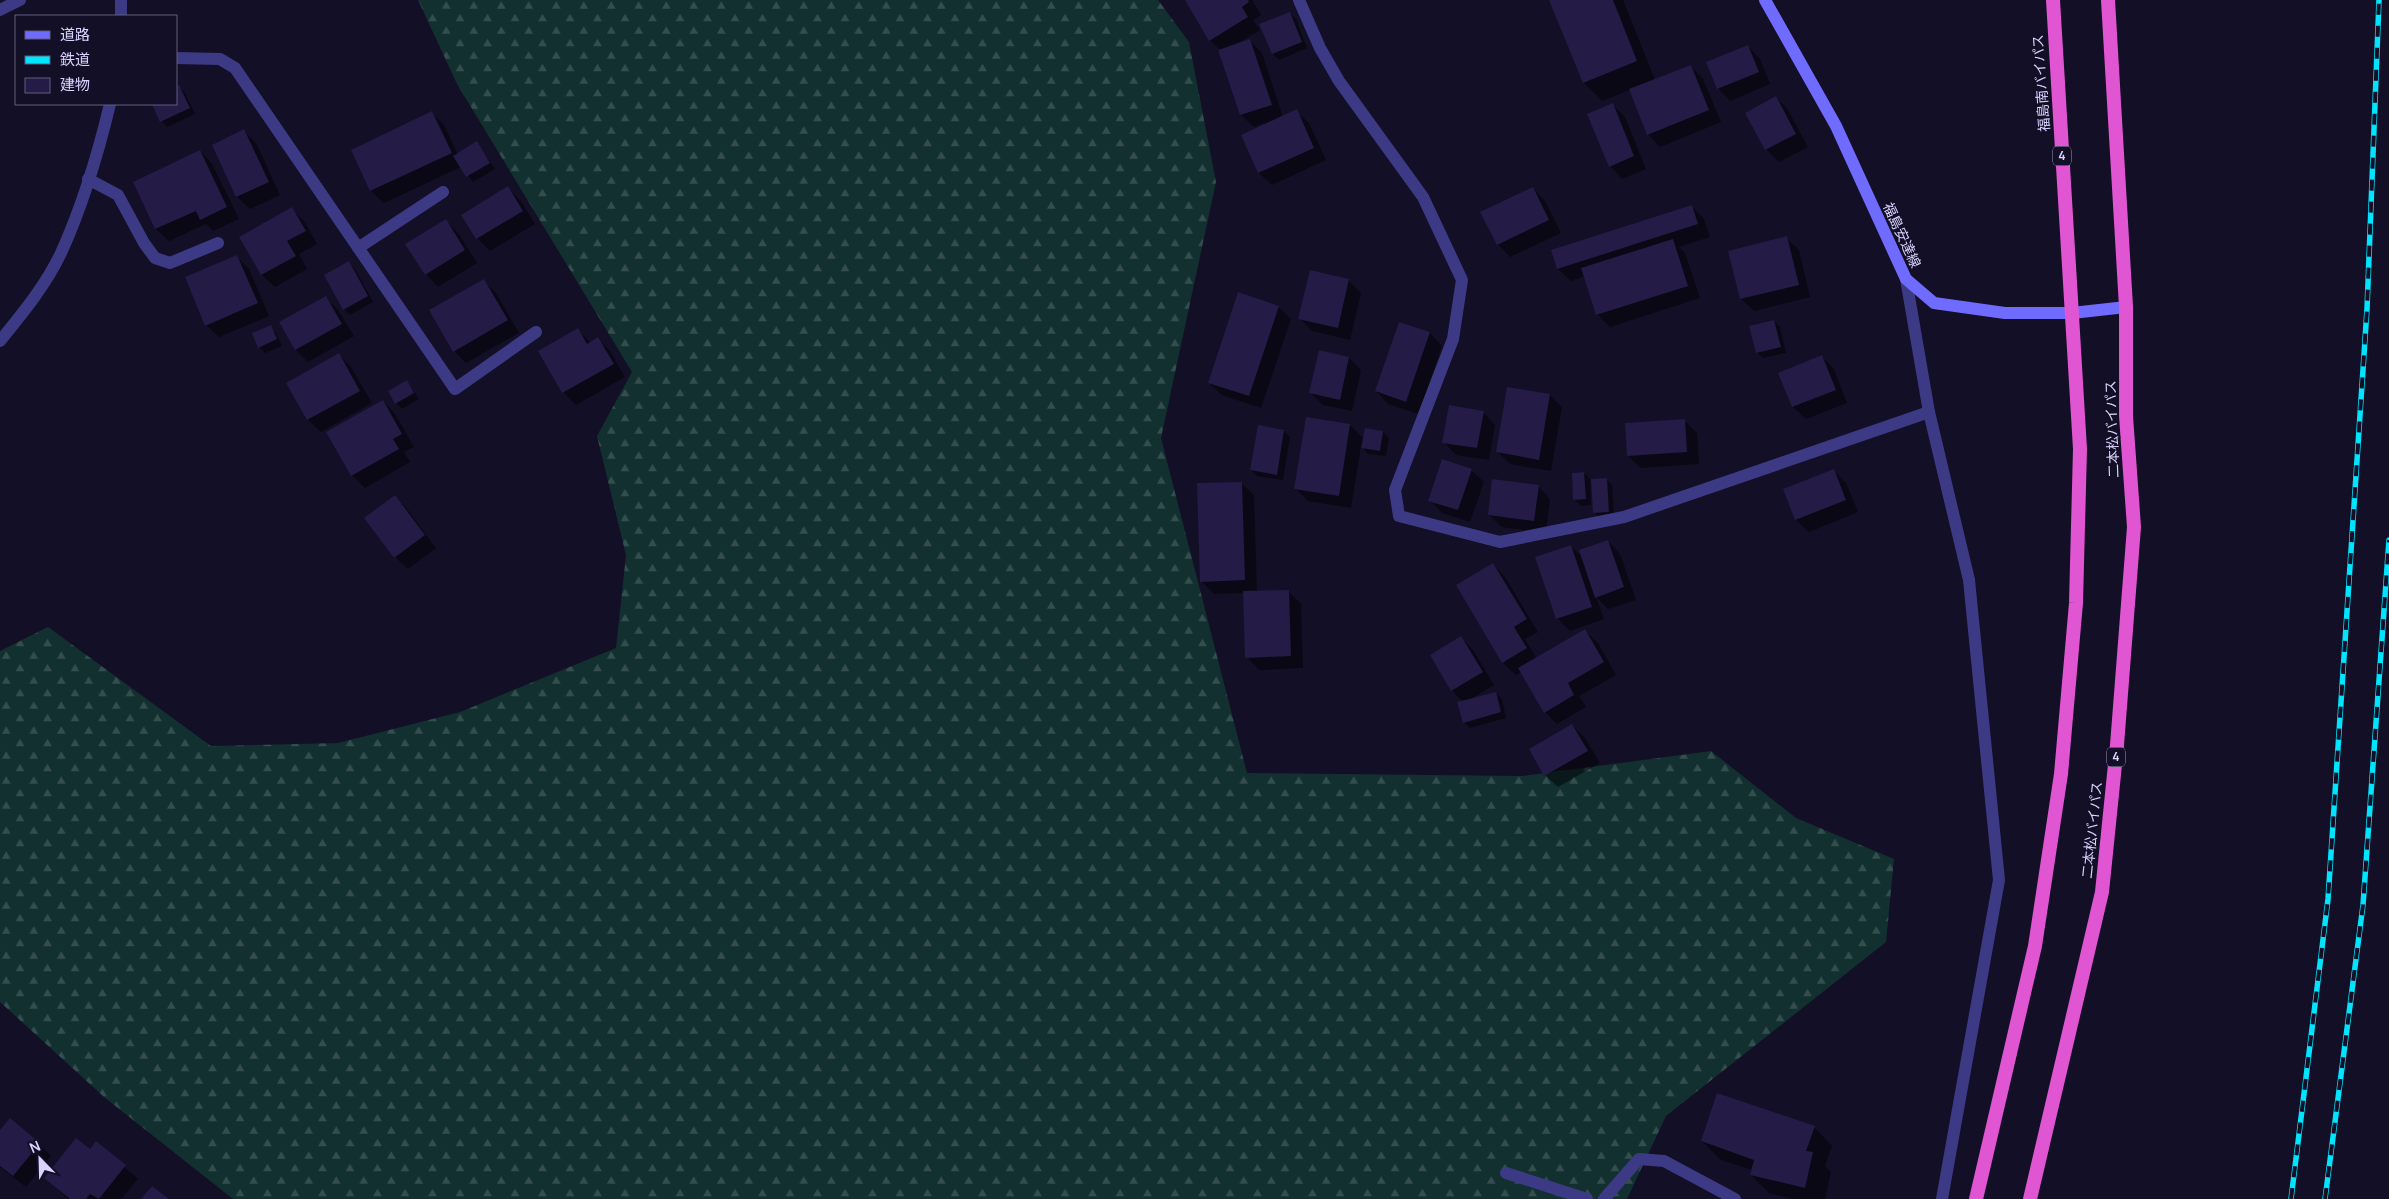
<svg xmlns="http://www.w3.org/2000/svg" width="2389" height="1199" viewBox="0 0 2389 1199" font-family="Manrope,'Noto Sans JP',sans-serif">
  <defs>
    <pattern id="forest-firs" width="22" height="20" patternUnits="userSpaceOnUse" patternTransform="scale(1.25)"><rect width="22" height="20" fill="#12302f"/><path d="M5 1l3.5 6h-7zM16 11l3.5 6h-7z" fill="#344d4e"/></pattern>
  </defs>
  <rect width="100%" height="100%" fill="#130f26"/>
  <path fill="url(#forest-firs)" d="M418,0H1158L1189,42L1216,182L1161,438L1247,773L1523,776L1711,751L1796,818L1894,859L1886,942L1666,1116L1627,1199H233L104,1097L0,1002V651L48,627L211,746L338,743L460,712L616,648L626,555L597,436L632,372L457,84Z"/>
  <path fill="#0007" d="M1186,0H1252L1261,15L1253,20L1260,30L1237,44L1250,41L1262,53L1283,117L1296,111L1309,123L1326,160L1272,185L1259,173L1242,136L1265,125L1264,123L1254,127L1241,115L1220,50L1210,40Z
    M1550,0H1623L1655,80L1691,66L1703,79L1721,122L1660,147L1648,134L1630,90L1602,101L1584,83Z
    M1290,13L1296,19L1307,48L1279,60L1273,54L1261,25Z
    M1748,46L1760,59L1770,84L1730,101L1718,88Z
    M179,87L185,93L195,114L167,127L161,121L153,104H176Z
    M1776,97L1788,110L1808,147L1779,162L1766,149Z
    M1613,105L1625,117L1646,169L1622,179L1610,166Z
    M432,113L444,125L458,155L477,143L495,169L473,182L461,167L384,203L371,191L352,150Z
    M244,131L256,143L280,195L250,209L237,197L213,146Z
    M200,151L212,164L239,219L213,231L206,224L169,241L156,229L134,182Z
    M508,188L520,200L535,224L490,251L477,238L463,215Z
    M1533,188L1545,201L1561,233L1510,257L1498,244Z
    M1692,206L1704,219L1710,237L1679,247L1685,253L1700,298L1610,327L1597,314L1585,276L1571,281L1558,269Z
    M291,208L304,221L317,244L299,254L307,269L275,287L262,275L241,237Z
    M445,220L458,233L477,263L438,287L426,274Z
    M1786,238L1799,250L1810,297L1754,311L1741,299Z
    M237,257L249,269L269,316L219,337L206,325Z
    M349,263L355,269L373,302L350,315L344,309Z
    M1348,280L1361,293L1350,340L1312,331L1300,319Z
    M484,281L496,293L519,333L466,363L454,351Z
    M326,298L338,310L354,336L308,362L296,350L280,323Z
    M1278,307L1291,319L1261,408L1222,395L1209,383Z
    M1774,321L1780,327L1786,353L1763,358L1757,352Z
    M1400,323L1430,333L1442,346L1419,414L1388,404L1376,391Z
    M270,327L276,333L282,346L265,353L259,347Z
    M578,330L591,343L598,339L610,351L625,377L576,405L563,392L540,352Z
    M339,355L351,367L372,403L321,432L308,420L288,383Z
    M1821,356L1834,369L1847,403L1806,419L1793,407L1779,374Z
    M1349,358L1361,370L1352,411L1323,405L1310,392Z
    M407,382L419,399L402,409L396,403Z
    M1550,395L1562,407L1551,471L1510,464L1498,452Z
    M383,401L395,414L414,447L404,452L410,462L365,488L352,475L328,432Z
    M1483,412L1495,425L1489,460L1456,455L1444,442Z
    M1684,420L1697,433L1699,464L1641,468L1628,456Z
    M1350,425L1364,439L1383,432L1389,438L1386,456L1368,454L1361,446L1351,508L1308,501L1296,489Z
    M1284,431L1290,437L1283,480L1257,476L1251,470Z
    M1471,470L1484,482L1470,522L1442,513L1430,500Z
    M1833,470L1846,483L1858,512L1809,532L1796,520L1784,490Z
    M1584,473L1590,479L1591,505L1581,506L1575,500Z
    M1606,479L1612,485L1614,517L1600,518L1594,512Z
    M1241,483L1254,495L1257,592L1288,591L1301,604L1303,668L1259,670L1247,657L1244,593L1214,594L1202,582Z
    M1538,486L1550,499L1546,533L1502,527L1489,515Z
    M395,496L407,509L436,548L408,569L395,557Z
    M1608,541L1620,554L1636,600L1608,609L1596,597L1604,619L1570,631L1557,618L1571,546L1583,558Z
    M1493,564L1505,577L1538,632L1525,639L1537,659L1585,631L1598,643L1616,675L1579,696L1586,707L1557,724L1545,712L1521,672L1516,675L1503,663L1458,586Z
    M1461,638L1473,650L1494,685L1471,699L1496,693L1502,699L1506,718L1470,728L1464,722L1463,702L1452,690L1431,655Z
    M1572,725L1585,738L1600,763L1558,787L1545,775Z
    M1814,1127L1832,1146L1825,1166L1831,1172L1825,1199H1794L1769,1193L1751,1175L1752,1170L1721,1160L1702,1141Z
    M0,1132L39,1144L51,1156L26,1187L0,1167Z
    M96,1143L138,1179L121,1199H68L46,1178L90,1150Z"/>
  <path fill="#241b47" d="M1185,0H1248L1249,2L1242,7L1248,17L1209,41Z
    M1549,0H1613L1637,61L1583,83Z
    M1290,12L1302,42L1272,54L1259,24Z
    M1250,39L1272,105L1240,115L1218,50Z
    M1748,45L1759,72L1717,89L1706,62Z
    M1691,65L1709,110L1647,135L1629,89Z
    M179,85L190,108L160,122L152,104H176V86Z
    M1776,96L1796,134L1765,150L1745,113Z
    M1613,103L1634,156L1609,167L1587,114Z
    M1297,109L1314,148L1258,173L1241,135Z
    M432,111L452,153L370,191L351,150Z
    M244,129L269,182L236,197L212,145Z
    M477,141L490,163L466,177L453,156Z
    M200,150L227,207L200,220L196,211L155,229L133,182Z
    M508,186L523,211L476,239L461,215Z
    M1533,187L1549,220L1497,245L1480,212Z
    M1692,205L1698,224L1557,269L1551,250Z
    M292,207L306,231L287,241L296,256L261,275L239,237Z
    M446,219L465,250L425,275L405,244Z
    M1787,236L1799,285L1740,299L1728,251Z
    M1673,239L1688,286L1596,315L1581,268Z
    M237,255L258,303L205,326L185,277Z
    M349,261L368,296L343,310L324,275Z
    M1310,270L1349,279L1338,328L1298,319Z
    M484,279L508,320L453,352L429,310Z
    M1238,292L1279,306L1249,396L1208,383Z
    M326,296L342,324L295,350L279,322Z
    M1774,320L1781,347L1756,353L1749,326Z
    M1399,322L1430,332L1406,402L1375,391Z
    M271,325L277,339L258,348L252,333Z
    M578,328L587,344L598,337L614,364L562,393L538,351Z
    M1319,350L1349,357L1340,400L1309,393Z
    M339,353L360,391L307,420L286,383Z
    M1822,355L1836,390L1792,407L1778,373Z
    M407,380L414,393L395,404L388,391Z
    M1507,387L1550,394L1539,460L1496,452Z
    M383,400L402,434L393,439L399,449L351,476L326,432Z
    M1449,405L1484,411L1477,448L1442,443Z
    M1306,417L1350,424L1339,496L1294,489Z
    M1685,419L1687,452L1627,456L1625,423Z
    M1258,425L1284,430L1277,475L1250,470Z
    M1365,428L1383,431L1380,451L1361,448Z
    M1442,459L1472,469L1458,510L1428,501Z
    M1834,469L1846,500L1795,520L1783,489Z
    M1584,472L1586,499L1573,500L1572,473Z
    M1607,478L1609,512L1593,513L1591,479Z
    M1492,479L1539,485L1534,521L1488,515Z
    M1242,482L1245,580L1200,582L1197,483Z
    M395,495L425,535L394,558L364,518Z
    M1608,540L1624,587L1595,598L1579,550Z
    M1571,545L1592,607L1556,619L1535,557Z
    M1493,563L1527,619L1514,627L1527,648L1502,663L1456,585Z
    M1289,590L1291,656L1245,658L1243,591Z
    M1585,629L1604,662L1568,683L1574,695L1544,713L1518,668Z
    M1461,636L1483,672L1451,691L1430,655Z
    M1496,692L1501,712L1463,723L1457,702Z
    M1572,724L1588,751L1544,776L1529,749Z
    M1717,1093L1815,1126L1806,1151L1813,1152L1805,1188L1750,1175L1754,1160L1701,1141Z
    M10,1118L40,1143L13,1176L0,1166V1130Z
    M76,1138L90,1149L96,1141L126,1165L99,1199L90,1194L86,1199H70L44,1178Z
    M152,1186L169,1199H141Z"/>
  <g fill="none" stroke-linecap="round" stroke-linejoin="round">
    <path stroke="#3d3a85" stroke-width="12" d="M1299,0L1320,48L1339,81L1423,197L1462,280L1453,339L1395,490L1399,516L1500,542L1624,517L1929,412
      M0,10L20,0
      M176,58L220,59L235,68L455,389L536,332
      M88,179L118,195L144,243L155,258L170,263L218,243
      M358,248L443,192
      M1906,279L1929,412L1969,580L1999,880L1942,1199
      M1506,1173L1587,1199
      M1604,1199L1639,1159L1664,1161L1735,1199"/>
    <path stroke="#3d3a85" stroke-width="12" d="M121,0V16
      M0,341C22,314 46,285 61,253C82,207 98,154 110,104"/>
    <path stroke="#6f6bff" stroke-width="12" d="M1765,0L1836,126L1906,279L1934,303L2005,313H2072L2126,307"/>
    <path stroke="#e055d1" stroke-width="14" d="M1976,1199L2035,946L2061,774L2076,603L2080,449L2053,0
      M2030,1199L2102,892L2117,745L2134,527L2126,416V307L2108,0"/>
    <g stroke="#00e5ff" stroke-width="5.5">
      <path id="rail" d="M2291,1199L2328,899L2367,309L2379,0
        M2325,1199L2363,905L2389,540"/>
    </g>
    <use href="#rail" stroke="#130f26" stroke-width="4" stroke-dasharray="11" stroke-linecap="butt"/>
  </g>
  <g text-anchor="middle" stroke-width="4" stroke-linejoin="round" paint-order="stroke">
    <g fill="#130f26" stroke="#9e99be" stroke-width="1">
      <rect x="2053" y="146.5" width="18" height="19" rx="4"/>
      <rect x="2107" y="747.5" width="18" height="19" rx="4"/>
    </g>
    <g font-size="12" font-weight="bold" fill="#d9d4ff">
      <text x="2062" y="160">4</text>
      <text x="2116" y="761">4</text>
    </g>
    <g font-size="14" fill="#d9d4ff" stroke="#130f26">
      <text transform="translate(2041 83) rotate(-94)" y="5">福島南バイパス</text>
      <text transform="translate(1902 235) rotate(65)" y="5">福島安達線</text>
      <text transform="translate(2112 429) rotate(-92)" y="5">二本松バイパス</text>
      <text transform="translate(2092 830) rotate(-84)" y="5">二本松バイパス</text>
    </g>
  </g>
  <rect x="15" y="15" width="162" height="90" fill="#130f26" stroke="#625e7d"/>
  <rect x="25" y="31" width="25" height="8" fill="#6f6bff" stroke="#625e7d"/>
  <text x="60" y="40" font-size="15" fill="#d9d4ff">道路</text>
  <rect x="25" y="56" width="25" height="8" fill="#00e5ff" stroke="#625e7d"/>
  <text x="60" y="65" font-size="15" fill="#d9d4ff">鉄道</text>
  <rect x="25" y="78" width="25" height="15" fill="#241b47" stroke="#625e7d"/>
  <text x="60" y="90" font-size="15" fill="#d9d4ff">建物</text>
  <g transform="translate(40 1159) rotate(337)" stroke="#130f26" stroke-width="4" paint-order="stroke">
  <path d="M0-4L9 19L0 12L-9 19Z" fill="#d9d4ff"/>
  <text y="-8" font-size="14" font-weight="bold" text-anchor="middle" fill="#d9d4ff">N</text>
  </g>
</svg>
